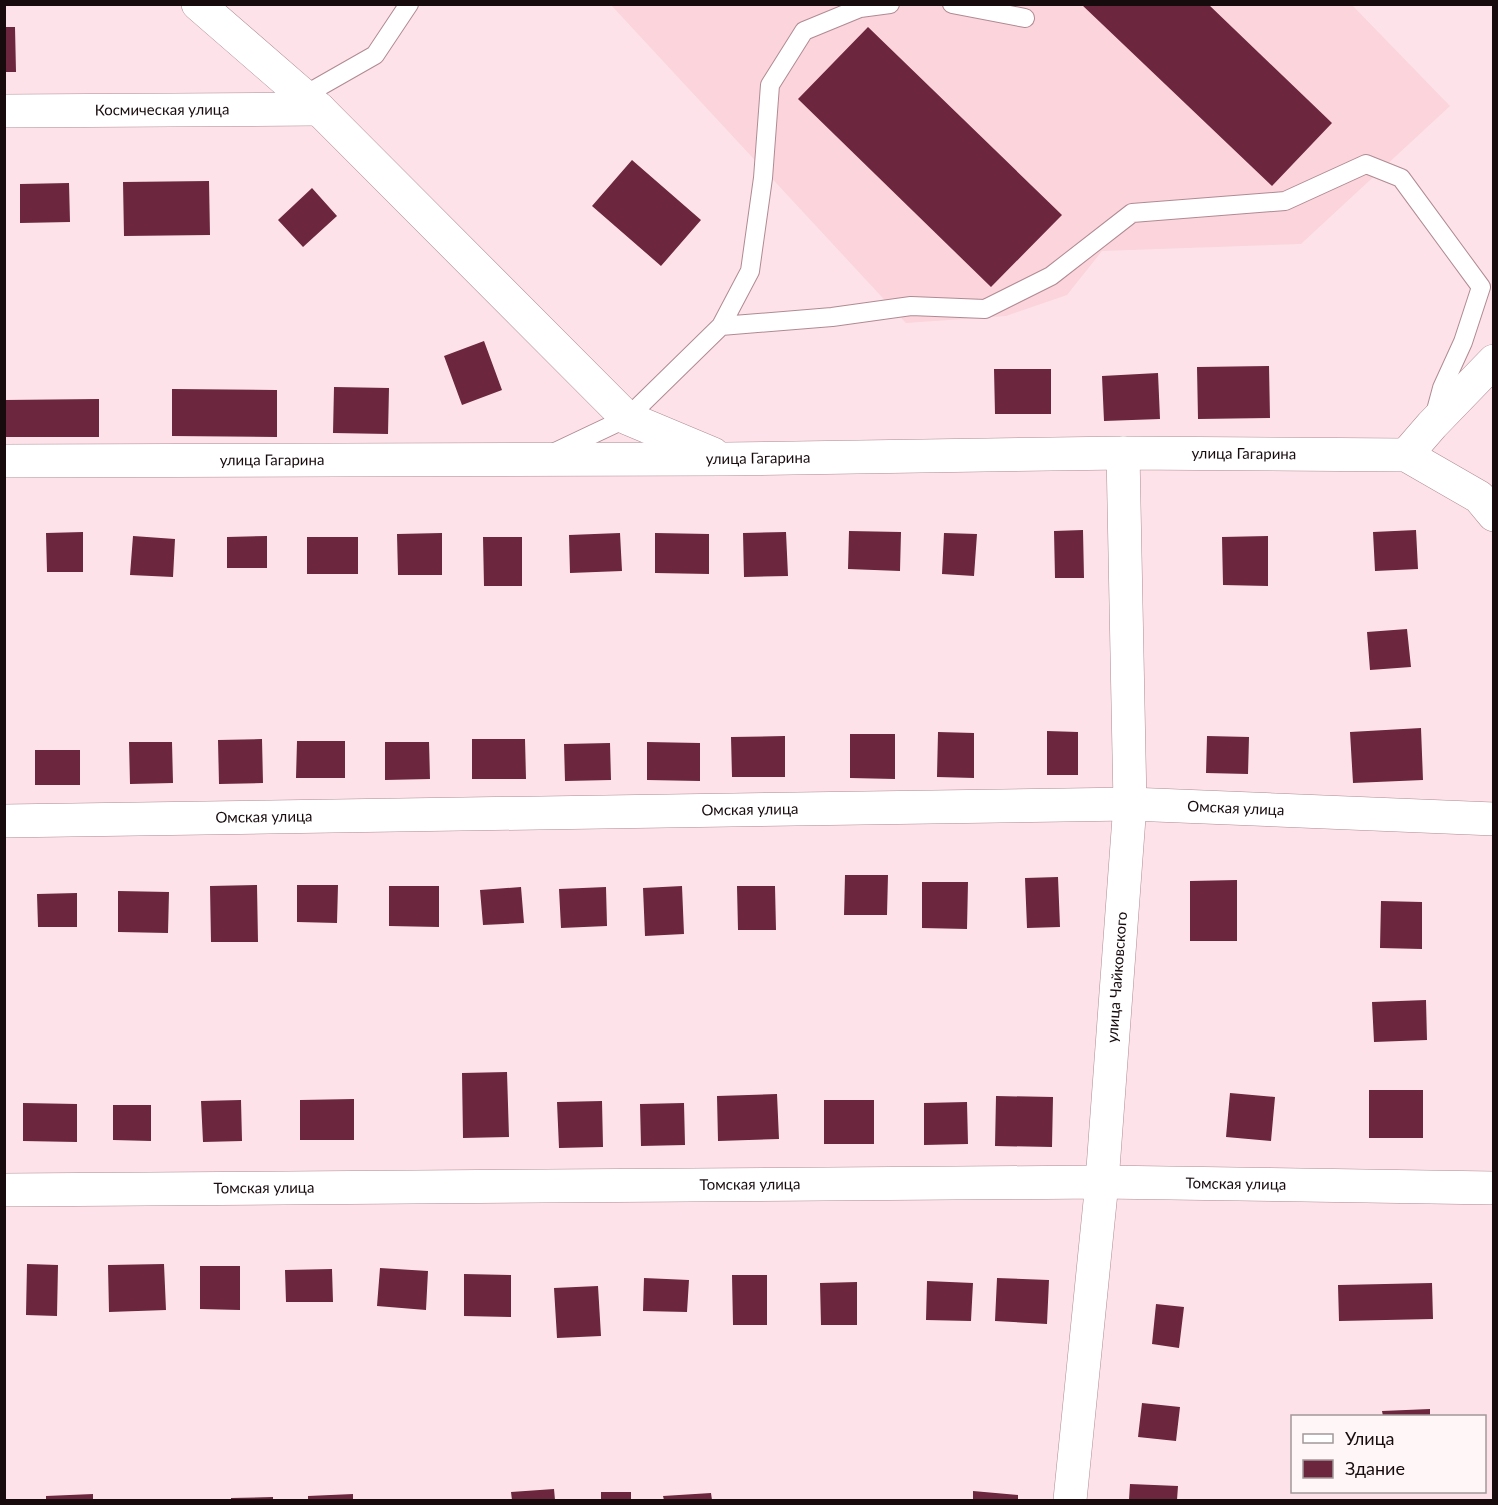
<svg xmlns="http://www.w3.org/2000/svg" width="1498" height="1505" viewBox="0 0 1498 1505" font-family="Lato,sans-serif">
  <rect width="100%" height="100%" fill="#fde3e9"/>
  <path fill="#fbd4dc" d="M611,5H1352L1450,106L1301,244L1102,251L1067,295L1006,316L906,323Z"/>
  <path fill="#6c263d" d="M1081,4H1208L1332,123L1272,186Z
    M4,27H15L16,72H4Z
    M868,27L1062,215L991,287L798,99Z
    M632,160L701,220L661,266L592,206Z
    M209,181L210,235L124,236L123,182Z
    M69,183L70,222L20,223V184Z
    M312,188L337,216L303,247L278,220Z
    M484,341L502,390L462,405L444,356Z
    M1269,366L1270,418L1198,419L1197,367Z
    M994,369H1051V414H995Z
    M1158,373L1160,419L1104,421L1102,376Z
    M334,387L389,388L388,434L333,433Z
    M172,389L277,390V437L172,436Z
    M99,399V437H4V400Z
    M1083,530L1084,578H1055L1054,531Z
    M1416,530L1418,569L1375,571L1373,532Z
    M849,531L901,532L900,571L848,569Z
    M83,532V572H47L46,533Z
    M786,532L788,576L744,577L743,533Z
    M442,533V575H398L397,534Z
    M620,533L622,571L570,573L569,535Z
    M655,533L709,534V574L655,573Z
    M944,533L977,534L974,576L942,574Z
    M133,536L175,539L173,577L130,575Z
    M267,536V568H227V537Z
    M1268,536V586L1223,585L1222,537Z
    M307,537H358V574H307Z
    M483,537H522V586H484Z
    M1407,629L1411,667L1370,670L1367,632Z
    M1421,728L1423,780L1353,783L1350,732Z
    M1047,731L1078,732V775H1047Z
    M938,732L974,733V778L937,777Z
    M850,734H895V779L850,778Z
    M785,736V777H732L731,737Z
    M1207,736L1249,737L1248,774L1206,773Z
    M262,739L263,783L219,784L218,740Z
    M472,739H525L526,779H472Z
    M297,741H345V778H296Z
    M129,742H172L173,783L130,784Z
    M385,742H429L430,779L385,780Z
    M647,742L700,743V781L647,780Z
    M610,743L611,780L565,781L564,744Z
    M35,750H80V785H35Z
    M845,875H888L887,915H844Z
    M1058,877L1060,927L1027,928L1025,878Z
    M1237,880V941H1190V881Z
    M922,882H968L967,929L922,928Z
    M257,885L258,942H211L210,886Z
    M297,885H338L337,923L297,922Z
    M389,886H439V927L389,926Z
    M682,886L684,934L645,936L643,888Z
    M737,886H775L776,930H738Z
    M521,887L524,923L483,925L480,890Z
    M606,887L607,926L561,928L559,889Z
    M118,891L169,892L168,933L118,932Z
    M77,893V927H38L37,894Z
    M1381,901L1422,902V949L1380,948Z
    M1426,1000L1427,1040L1374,1042L1372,1002Z
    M507,1072L509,1137L463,1138L462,1073Z
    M1369,1090H1423V1138H1369Z
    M1230,1093L1275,1097L1271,1141L1226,1137Z
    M777,1094L779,1139L718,1141L717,1096Z
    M996,1096L1053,1097L1052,1147L995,1146Z
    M354,1099V1140H300V1100Z
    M241,1100L242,1141L203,1142L201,1101Z
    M824,1100H874V1144H824Z
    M602,1101L603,1147L559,1148L557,1102Z
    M967,1102L968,1144L924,1145V1103Z
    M23,1103L77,1104V1142L23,1141Z
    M684,1103L685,1145L641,1146L640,1104Z
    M113,1105H151V1141L113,1140Z
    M27,1264L58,1265L57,1316L26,1315Z
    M164,1264L166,1310L109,1312L108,1265Z
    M200,1266H240V1310L200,1309Z
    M380,1268L428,1271L426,1310L377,1306Z
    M332,1269L333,1302H286L285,1270Z
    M464,1274L511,1275V1317L464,1316Z
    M732,1275H767V1325H733Z
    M644,1278L689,1280L687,1312L643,1311Z
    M997,1278L1049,1280L1047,1324L995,1321Z
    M927,1281L973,1283L971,1321L926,1320Z
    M857,1282V1325H821L820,1283Z
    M1432,1283L1433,1319L1339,1321L1338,1285Z
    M598,1286L601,1336L557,1338L554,1288Z
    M1156,1304L1184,1307L1179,1348L1152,1344Z
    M1142,1403L1180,1407L1176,1441L1138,1437Z
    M1430,1409V1416H1383L1382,1411Z
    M1130,1484L1178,1486L1177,1500H1129Z
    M554,1489L555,1500H512L511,1492Z
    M973,1491L1018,1495V1500H973Z
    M601,1492H631V1500H601Z
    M711,1493L712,1500H664L663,1496Z
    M93,1494V1500H46V1496Z
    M353,1494V1500H308V1496Z
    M273,1497V1500H231V1498Z"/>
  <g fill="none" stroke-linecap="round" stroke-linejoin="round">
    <g stroke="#b08a93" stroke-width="20">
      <path id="lane" d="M952,4L1025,18
        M303,96L375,55L409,4
        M721,326L832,317L911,306L985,309L1051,276L1132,213L1285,201L1366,164L1401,178L1481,287L1463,342L1442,388L1435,414
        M551,454L627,418L721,326L750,271L763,178L770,85L804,31L860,8L890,4"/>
    </g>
    <g stroke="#b08a93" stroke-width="34">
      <g id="street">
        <path d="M198,4L319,109L627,418L713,454"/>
        <path id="s1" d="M4,111L319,109"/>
        <path d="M1406,455L1432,425L1494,361"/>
        <path id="s2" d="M4,461L726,459L1123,453L1406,455L1479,497L1494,515"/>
        <path id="s3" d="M4,821L1130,804L1494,819"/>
        <path id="s4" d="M4,1190L1102,1182L1494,1188"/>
        <path id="s5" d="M1070,1500L1102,1182L1130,804L1123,453"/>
      </g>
    </g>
    <use href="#lane" stroke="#fff" stroke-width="18"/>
    <use href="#street" stroke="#fff" stroke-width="33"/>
  </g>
  <g text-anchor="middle" stroke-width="6" stroke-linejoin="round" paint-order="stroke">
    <g font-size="15" fill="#180b0e" stroke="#fef6f7">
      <text dy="5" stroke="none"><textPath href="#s1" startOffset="158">Космическая улица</textPath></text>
      <text dy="5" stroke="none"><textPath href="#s2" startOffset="1240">улица Гагарина</textPath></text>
      <text dy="5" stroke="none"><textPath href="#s2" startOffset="754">улица Гагарина</textPath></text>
      <text dy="5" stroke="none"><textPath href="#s2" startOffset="268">улица Гагарина</textPath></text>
      <text dy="5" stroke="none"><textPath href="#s3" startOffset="1232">Омская улица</textPath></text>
      <text dy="5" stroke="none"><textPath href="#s3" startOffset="746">Омская улица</textPath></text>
      <text dy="5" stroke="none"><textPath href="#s3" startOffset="260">Омская улица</textPath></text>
      <text dy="5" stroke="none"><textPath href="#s5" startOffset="525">улица Чайковского</textPath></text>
      <text dy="5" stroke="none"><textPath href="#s4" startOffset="746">Томская улица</textPath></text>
      <text dy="5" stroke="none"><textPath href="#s4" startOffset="1232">Томская улица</textPath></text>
      <text dy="5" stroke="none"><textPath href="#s4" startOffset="260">Томская улица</textPath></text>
    </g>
  </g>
  <rect width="1498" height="1505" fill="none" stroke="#180b0e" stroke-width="12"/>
  <rect x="1291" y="1415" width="195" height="78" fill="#fef6f7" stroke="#a2989a" stroke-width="1.5"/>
  <rect x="1303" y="1434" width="30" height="9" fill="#ffffff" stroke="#a2989a" stroke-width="1.5"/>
  <text x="1345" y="1445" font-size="18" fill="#180b0e">Улица</text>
  <rect x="1303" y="1460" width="30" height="18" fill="#6c263d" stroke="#a2989a" stroke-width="1.5"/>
  <text x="1345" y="1475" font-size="18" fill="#180b0e">Здание</text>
</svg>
